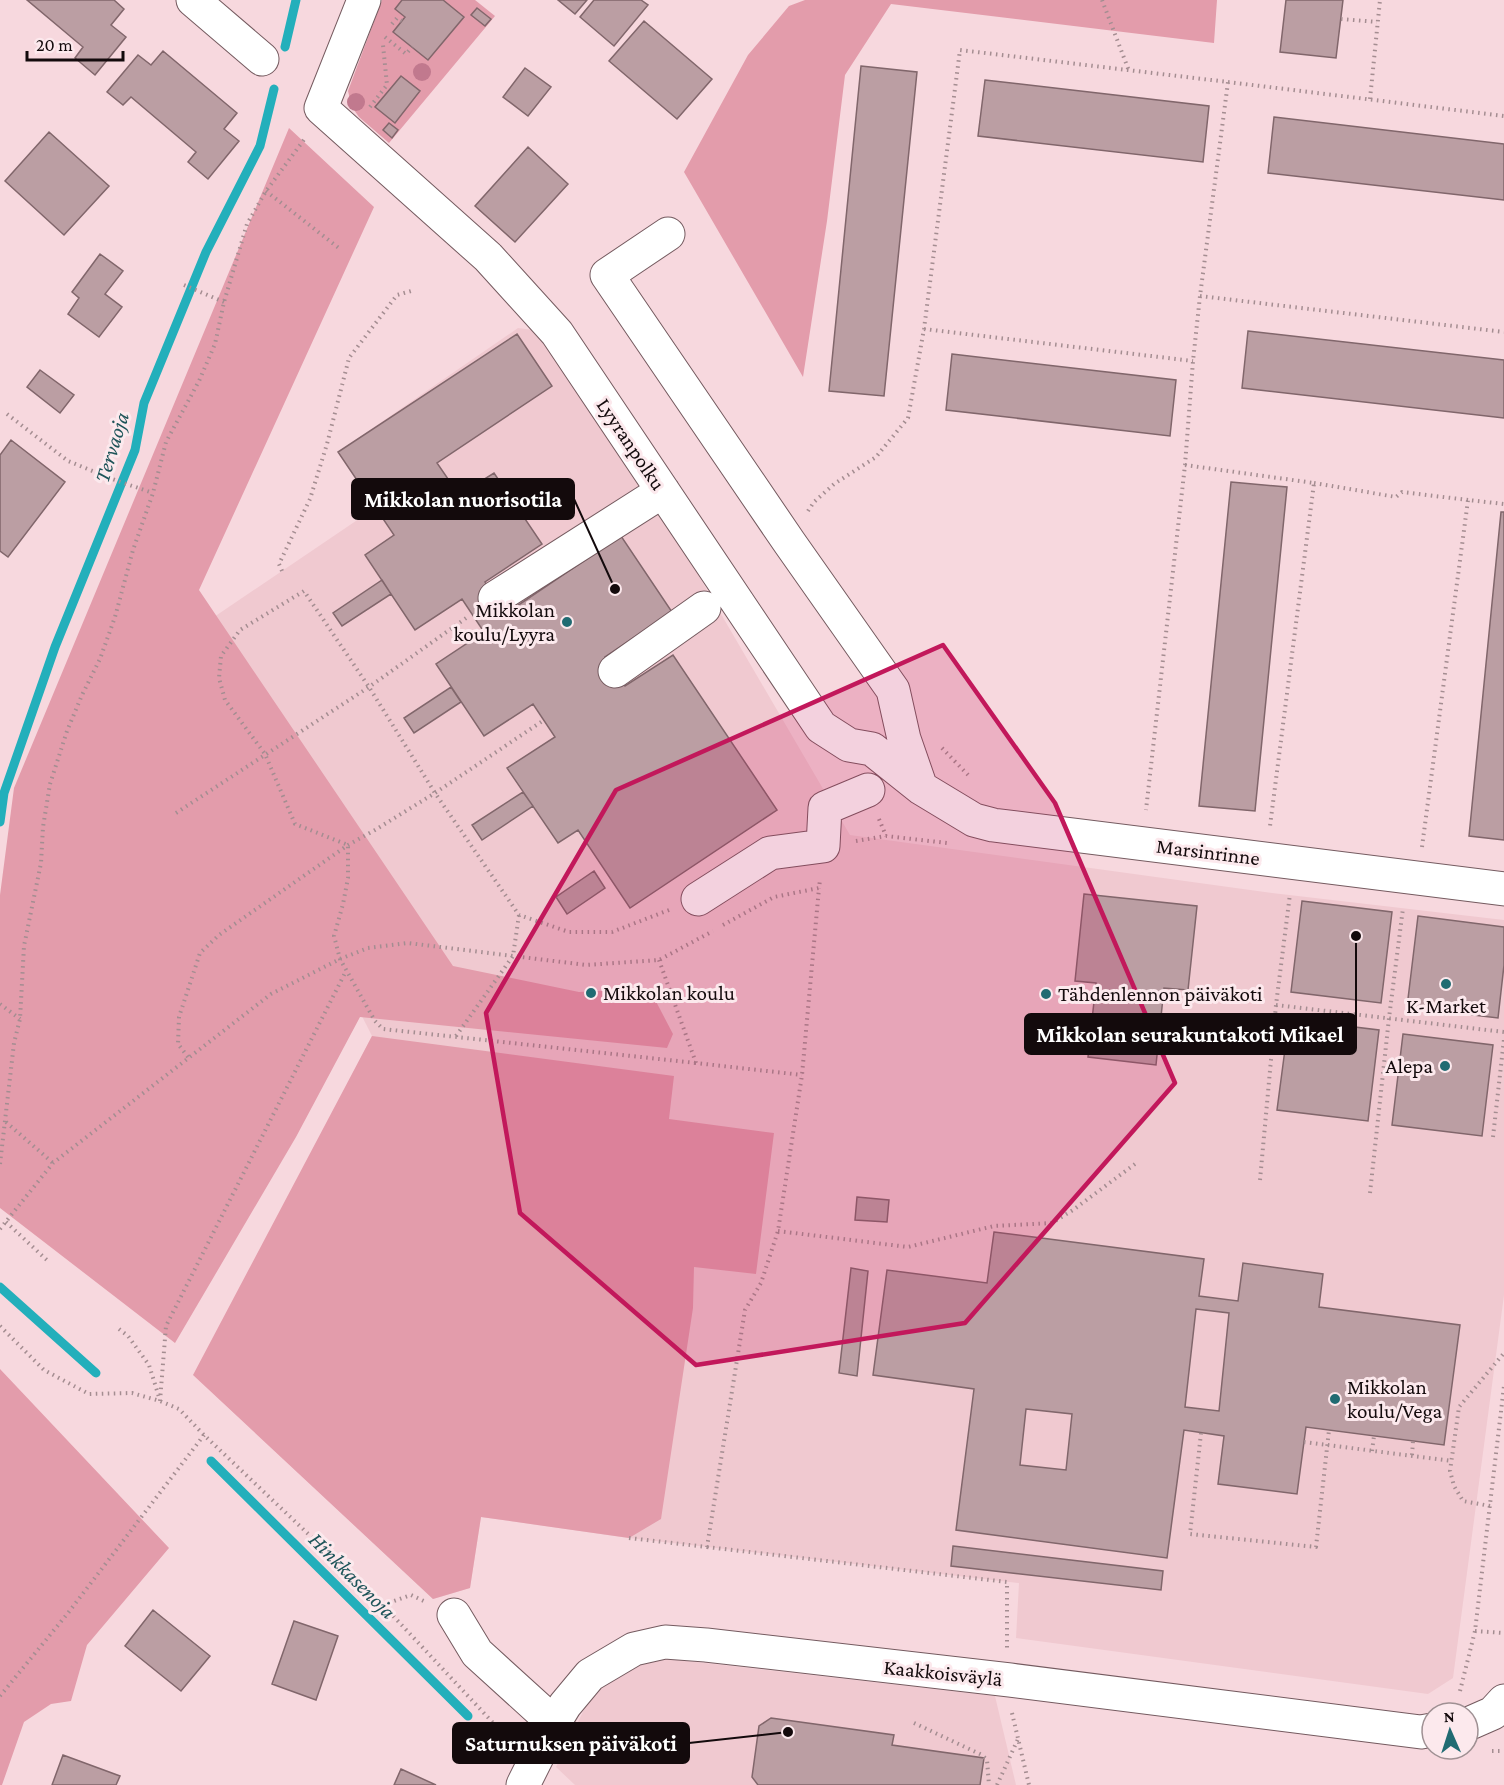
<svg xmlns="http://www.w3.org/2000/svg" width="1504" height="1785" viewBox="0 0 1504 1785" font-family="'Crimson Pro',serif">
  <rect width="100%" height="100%" fill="#f7d8de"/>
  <path fill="#f0c9d0" d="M518,328L557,333L850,835L1272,893L1504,920V1295L1453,1678L1428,1694L1016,1638L1019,1583L629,1538L481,1517L470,1588L433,1599L197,1378L372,1036L321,935L127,676L375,508L338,452Z
    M660,1658L995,1696L1016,1785H575L556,1767L596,1685L627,1667Z"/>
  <path fill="#e39cab" d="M382,0H475L495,16L389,143L359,117L352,107L348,91Z
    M805,0H1217L1214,43L891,4L845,75L827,221L803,377L684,172L748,55L789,6Z
    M289,128L374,207L199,590L453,966L579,992L649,988L673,1034L667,1048L360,1017L296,1137L175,1343L0,1208V895L14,788Z
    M372,1036L674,1076L669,1119L774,1133L756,1274L694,1267L693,1308L661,1519L629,1538L481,1517L470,1588L433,1599L193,1375Z
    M0,1369L169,1548L87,1645L71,1701L51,1704L24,1722L2,1785H0Z"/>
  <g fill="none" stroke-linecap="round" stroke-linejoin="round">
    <path stroke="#23afbb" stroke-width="9" d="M285,47L296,0
      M0,822L4,793L55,647L135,450L144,403L206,252L260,146L274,89
      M0,1287L96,1373
      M211,1461L468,1716"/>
  </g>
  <path fill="#bb9ea3" stroke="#81666b" stroke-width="1.5" fill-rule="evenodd" d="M27,0H114L124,9L111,25L126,37L95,75L75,58L83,47Z
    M402,0H443L464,17L428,60L393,32L405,17L395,9Z
    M558,0H587L575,14Z
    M594,0H641L648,5L614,46L580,17Z
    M1286,0H1343L1336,58L1280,52Z
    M477,8L491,19L485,26L471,15Z
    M644,21L712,79L677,119L609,61Z
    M163,51L237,113L224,129L239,141L208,179L188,162L196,152L131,97L123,105L107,92L138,55L151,65Z
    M861,66L917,72L884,396L829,391Z
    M525,68L551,87L528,116L503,97Z
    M401,76L420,91L395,123L375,107Z
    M985,80L1209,106L1203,162L978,136Z
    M1274,117L1504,144V200L1268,173Z
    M389,123L398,130L392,138L383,130Z
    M49,132L109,186L64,235L5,181Z
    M528,147L568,184L515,242L475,206Z
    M100,254L123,271L105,294L122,307L99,337L68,314L79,298L72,292Z
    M1248,331L1504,360V418L1242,388Z
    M517,334L552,386L437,463L459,495L494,473L542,544L485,582L505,614L621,536L672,612L605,657L625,686L673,655L777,810L630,908L578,830L558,843L507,768L555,737L533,704L484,736L436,664L484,632L462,599L415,630L365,555L394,535L338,452Z
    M952,354L1176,380L1170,436L946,410Z
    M40,370L74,395L60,413L27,387Z
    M11,440L65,482L8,557L0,551V455Z
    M1231,482L1287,487L1255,811L1199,806Z
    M1501,512H1504V840L1469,836Z
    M382,580L391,594L342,626L333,613Z
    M451,687L461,702L414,733L404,718Z
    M523,792L533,806L482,840L472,825Z
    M594,871L605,888L567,914L556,897Z
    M1084,894L1197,906L1188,990L1164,988L1156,1065L1088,1057L1096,983L1075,981Z
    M1302,901L1392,912L1381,1003L1291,992Z
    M1418,916L1504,927V965L1498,1018L1407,1007Z
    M1289,1019L1379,1030L1368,1121L1277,1110Z
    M1403,1034L1493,1045L1482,1136L1392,1125Z
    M857,1197L889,1200L887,1222L855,1220Z
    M994,1232L1204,1259L1199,1296L1238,1301L1243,1263L1323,1274L1319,1307L1460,1325L1444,1445L1306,1427L1297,1494L1218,1484L1224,1436L1184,1430L1167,1558L956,1530L974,1389L873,1375L887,1270L987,1283ZM1196,1309L1229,1313L1219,1411L1185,1407ZM1026,1409L1072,1414L1066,1470L1020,1465Z
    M851,1268L868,1271L857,1376L839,1373Z
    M953,1546L1163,1571L1161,1590L951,1566Z
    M153,1610L210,1656L181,1691L125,1646Z
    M294,1621L338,1636L316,1700L272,1684Z
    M771,1718L894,1735L892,1745L984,1758L980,1785H758L752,1777L759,1726Z
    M63,1755L120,1776L116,1785H52Z
    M401,1769L436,1785H394Z"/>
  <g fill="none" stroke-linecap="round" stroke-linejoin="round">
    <g stroke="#745a5f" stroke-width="35">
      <path id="minor" d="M193,0L262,59
        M364,0L321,108L488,257L557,333L821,727L849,745L872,749L921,788L974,820L993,825L1504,889
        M668,234L607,275L789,542L893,690L904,739L921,788
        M495,598L663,491
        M615,671L704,608
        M698,899L770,853L823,846L825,808L868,790
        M454,1615L477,1653L554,1723
        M1468,1724L1493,1713L1504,1701
        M523,1785L554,1723L565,1705L590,1675L634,1649L665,1642L706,1645L1010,1680L1421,1732L1432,1730"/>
    </g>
    <path stroke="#a48d91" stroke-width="4" stroke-dasharray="1.5 4.5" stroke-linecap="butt" d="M1102,0L1129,71
      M1341,19L1377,22
      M392,24L397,18L402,21
      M385,37L406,54L412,47
      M1228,82L1504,116
      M1370,99L1380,0
      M370,107L387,85L383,45
      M266,191L340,249
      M184,285L224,302
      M1200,296L1504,332
      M924,329L1193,361
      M7,414L68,461L112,479L153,493
      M1185,465L1314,483L1270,826
      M1314,483L1396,497L1402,492L1468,500
      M808,511L814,502L834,484L876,457L908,418L924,329L960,50L1228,82L1200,296L1193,361L1185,465L1146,810
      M282,571L279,564L310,499L327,444L349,358L397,295L411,291
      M942,748L970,777
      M176,813L369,687L469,616
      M879,819L886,836
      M856,841L886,836L947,843
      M1422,847L1468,500L1504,504
      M669,910L612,932H569L519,915L435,793L369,687L304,591L240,630L221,656L219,678L225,700L265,754L295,824L348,845V878L343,904L334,936L340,959L375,1021L383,1029L696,1063
      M723,925L774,897L819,888L820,880
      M659,960L696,1063L802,1075
      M0,1004L20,1019
      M1276,1005L1504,1032
      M456,1036L513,956L519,915
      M188,1057L178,1044L179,1017L200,953L219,935L348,845L375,830L435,793L544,720
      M6,1122L53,1163
      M1493,1137L1504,1039
      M0,1164L14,1043L20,1019L24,946L41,863L43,827L50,784L67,731L82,695L100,659L115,617L133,550L153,493L166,442L199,381L215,344L224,302L247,224L266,191L306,137
      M1260,1180L1276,1005L1290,894
      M1370,1193L1389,1018L1403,908
      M6,1222L49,1262
      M0,1229L53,1163L271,994L340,959L368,948L408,943L586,965L659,960L713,931
      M778,1231L908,1247L994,1226L1052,1223L1073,1210L1135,1164
      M0,1326L44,1370L89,1394L132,1393L160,1401L179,1409L204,1435L383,1605L510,1741
      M119,1329L128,1336L149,1365L159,1397
      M160,1401L166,1326L346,971
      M1201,1433L1190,1534L1316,1547L1329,1430
      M1304,1442L1452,1461
      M1372,1451L1374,1436
      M1412,1455L1413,1441
      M1490,1506L1463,1501L1454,1486L1450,1471L1459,1407L1504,1353
      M629,1538L707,1547L745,1310L761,1283L778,1231L802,1075L819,888
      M707,1547L1007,1582V1648
      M383,1605L411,1595L426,1602
      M1475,1631L1504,1633
      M1460,1691L1475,1631L1504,1386
      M0,1696L68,1613L204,1435
      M1012,1713L1029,1785
      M914,1723L982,1755L987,1760L989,1785
      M1492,1751H1504
      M997,1785L1018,1739"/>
    <use href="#minor" stroke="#fff" stroke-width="33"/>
  </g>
  <g fill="#c1798e">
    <circle cx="422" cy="72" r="9"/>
    <circle cx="356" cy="102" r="9"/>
  </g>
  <path fill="#c2185b" fill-opacity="0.2" stroke="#c2185b" stroke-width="4.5" stroke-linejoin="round" d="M943,645L1055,803L1175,1083L965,1323L696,1365L520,1213L486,1013L616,790Z"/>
  <g fill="#206b72" stroke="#fce9ed" stroke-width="2">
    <circle cx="567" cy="622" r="6"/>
    <circle cx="1446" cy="984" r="6"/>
    <circle cx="591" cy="993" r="6"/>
    <circle cx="1046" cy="994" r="6"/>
    <circle cx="1445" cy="1066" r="6"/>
    <circle cx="1335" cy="1399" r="6"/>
  </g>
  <g text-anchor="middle" stroke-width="6" stroke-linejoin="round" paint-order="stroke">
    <g font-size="21" fill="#130a0c" stroke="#fce9ed">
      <text transform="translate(631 444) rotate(56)" y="7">Lyyranpolku</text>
      <text transform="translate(1208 852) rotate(7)" y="7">Marsinrinne</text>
      <text transform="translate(943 1673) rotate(6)" y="7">Kaakkoisväylä</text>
    </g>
    <g font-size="21" fill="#130a0c" stroke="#fce9ed" text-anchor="start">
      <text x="555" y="617" text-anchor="end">Mikkolan<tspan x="555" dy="24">koulu/Lyyra</tspan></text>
      <text x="603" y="1000">Mikkolan koulu</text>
      <text x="1058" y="1001">Tähdenlennon päiväkoti</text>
      <text x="1446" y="1013" text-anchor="middle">K-Market</text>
      <text x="1433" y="1073" text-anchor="end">Alepa</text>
      <text x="1347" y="1394">Mikkolan<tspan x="1347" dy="24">koulu/Vega</tspan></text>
    </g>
    <g font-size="22" font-style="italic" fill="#1e5459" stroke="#fce9ed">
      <text transform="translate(111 447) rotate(-73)" y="8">Tervaoja</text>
      <text transform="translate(353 1575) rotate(45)" y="8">Hinkkasenoja</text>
    </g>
  </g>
  <path fill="none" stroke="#130a0c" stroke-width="2" d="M615 589L574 499M1356 936L1356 1034M788 1732L689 1743"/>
  <g fill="#130a0c" stroke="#fce9ed" stroke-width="2">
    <circle cx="615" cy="589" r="6"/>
    <circle cx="1356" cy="936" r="6"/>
    <circle cx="788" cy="1732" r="6"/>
  </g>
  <g fill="#130a0c" stroke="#130a0c" stroke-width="2">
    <rect x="352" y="479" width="222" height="40" rx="6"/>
    <rect x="1025" y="1014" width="331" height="40" rx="6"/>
    <rect x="453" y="1723" width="236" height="40" rx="6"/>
  </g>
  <g font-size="22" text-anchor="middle" font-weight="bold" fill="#fff">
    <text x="463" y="507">Mikkolan nuorisotila</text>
    <text x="1190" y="1042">Mikkolan seurakuntakoti Mikael</text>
    <text x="571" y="1751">Saturnuksen päiväkoti</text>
  </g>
  <g transform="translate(1450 1731) rotate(357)"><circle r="28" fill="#fce9ed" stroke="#9f9093" stroke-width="1.5"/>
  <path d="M0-4.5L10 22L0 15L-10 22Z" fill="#206b72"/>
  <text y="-9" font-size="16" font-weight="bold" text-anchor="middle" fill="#130a0c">N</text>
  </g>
  <path d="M27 51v9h96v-9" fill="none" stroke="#130a0c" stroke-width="3"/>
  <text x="36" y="51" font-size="18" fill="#130a0c" stroke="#fce9ed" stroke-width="4.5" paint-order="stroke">20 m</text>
</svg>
